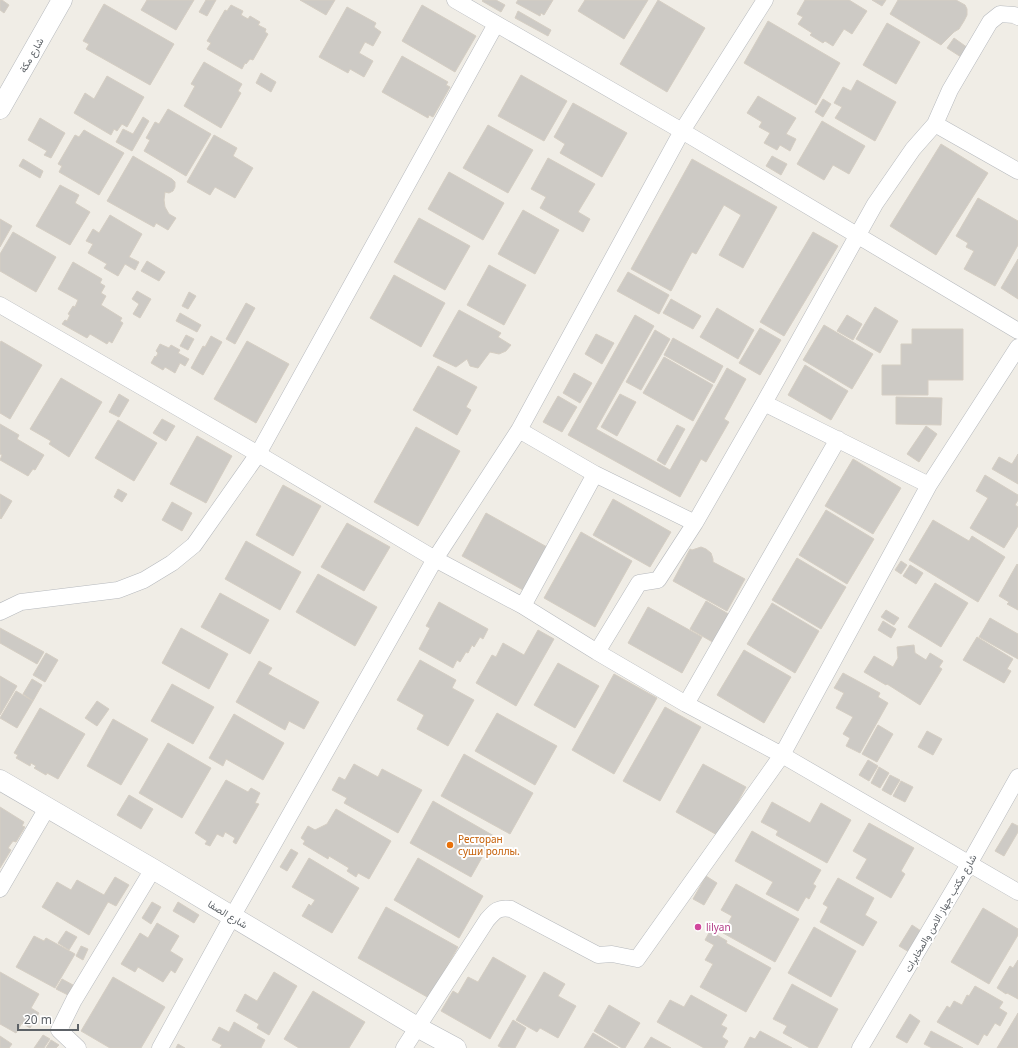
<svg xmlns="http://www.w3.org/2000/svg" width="1018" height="1048" viewBox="0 0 1018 1048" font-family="'Noto Sans',Vazirmatn,sans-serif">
  <rect width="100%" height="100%" fill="#f0ede6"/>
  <path fill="#cdcac5" stroke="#d5cec3" d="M0,0H2L9,5L4,13L0,10Z
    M147,0H194L176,30L141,10Z
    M206,0H216L207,16L199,12Z
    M300,0H335L326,15Z
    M483,0H496L505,5L501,12L482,1Z
    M518,0H553L544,15L541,13L540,16L516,3Z
    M585,0H648L624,39L578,11Z
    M658,0L705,28L667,92L620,64Z
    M805,0H849L867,11L852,34L844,29L833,46L825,41L823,43L810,35L812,33L798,24L803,17L797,14Z
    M872,0H886L882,6Z
    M898,0H956L965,5L967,9V15L964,21L959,29L954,32L941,45L890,14Z
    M104,4L174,44L150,85L86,49L89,44L83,41Z
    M231,5L243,11L241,15L248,19L250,16L260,22L258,25L266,29L265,32L268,34L253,60L250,59L246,64L245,63L242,69L207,49L211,43L207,41L225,10L227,11Z
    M422,5L476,36L455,72L402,41Z
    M347,7L376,23L374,27L381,32L373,46L365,42L359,53L373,61L364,77L350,69L348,73L319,57Z
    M518,11L551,30L548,36L515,18Z
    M768,21L840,63L816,105L744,63Z
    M887,23L920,42L896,84L863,65Z
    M954,38L968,48L961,57L947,48Z
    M402,56L448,82L446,85L450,87L433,117L429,115L428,118L382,92Z
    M204,62L242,84L238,91L241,93L221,128L184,106L195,86L191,84Z
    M261,73L276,82L271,92L256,83Z
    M521,75L567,101L544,141L498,116Z
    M107,76L144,97L127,127L122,124L117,131L114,129L111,135L74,113L85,93L94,99Z
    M857,80L896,102L875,141L835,118L842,107L834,103L843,87L851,91Z
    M758,96L796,118L786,134L796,139L790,151L780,145L777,150L764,143L770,133L759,127L762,122L747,113Z
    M823,99L831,104L823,117L815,112Z
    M573,103L627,133L602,177L560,153L565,144L554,137Z
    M168,109L211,134L186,176L144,151L150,140L146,138L155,122L159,124Z
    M143,117L149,121L132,151L116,142L123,129L133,134Z
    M40,118L65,133L51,158L44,155L47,151L28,140Z
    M822,121L865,146L849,174L833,165L824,180L797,164Z
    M488,125L533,150L508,193L463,168Z
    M84,130L124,153L99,195L59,172L62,166L58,164L75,135L79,137Z
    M214,135L237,148L233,156L253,168L235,198L215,187L210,195L187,182Z
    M941,144L988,173L936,255L890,226Z
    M133,156L172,179L175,182V187L173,191L169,193L165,192L164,200L165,207L169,214L176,218L168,230L156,223L154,227L107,201Z
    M772,156L787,164L781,175L766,166Z
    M548,158L595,184L578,212L590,219L583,232L540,208L546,197L531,189Z
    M23,159L43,171L40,178L19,166Z
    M692,159L777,207L743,268L719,255L741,215L724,205L696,254L692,252L671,291L631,269Z
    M449,172L504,203L483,240L428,209Z
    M60,185L79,195L75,203L90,212L70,245L36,226Z
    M978,198L1018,221V245L995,286L964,269L974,251L966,247L968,243L956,236Z
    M523,210L559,230L535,274L498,254Z
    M110,215L142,234L129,257L139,262L135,270L125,264L118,276L104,268L107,264L88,253L93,244L86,241L93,229L99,233Z
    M419,218L470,246L445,290L394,262Z
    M0,219L12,226L0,247Z
    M13,232L56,257L36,292L0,271V254Z
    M813,232L838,246L784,336L760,322Z
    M1018,259V299L1001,288Z
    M147,261L165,272L159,281L141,271Z
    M73,262L102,279L100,283L105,286L101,293L106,296L101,305L122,318L120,321L123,323L112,343L109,341L107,344L90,334L87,338L62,324L65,320L67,321L70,315L68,314L73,306L75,307L78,300L58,289Z
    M489,265L526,285L504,325L467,305Z
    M628,272L669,295L659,314L617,291Z
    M394,275L445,303L421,347L370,318Z
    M137,291L151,299L140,318L133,314L139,304L132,299Z
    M189,292L196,296L188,309L182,306Z
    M671,299L701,316L693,329L663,313Z
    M246,303L255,308L235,344L226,339Z
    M875,307L898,321L880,353L856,339Z
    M717,308L754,330L738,359L700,337Z
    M459,310L501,333L498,337L511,345L506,351L499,354L490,352L478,368L470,366L467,359L456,367L433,356Z
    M180,313L201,325L197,332L176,321Z
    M635,315L654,326L596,429L670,470L727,368L746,379L724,419L729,422L706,462L701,459L680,497L568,435Z
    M847,315L862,324L853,340L837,331Z
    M824,325L873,354L852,389L803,360Z
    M760,328L781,340L760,375L739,363Z
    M912,329H963V380H928V395H882V365H901V344H912Z
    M655,330L670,339L641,390L626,382Z
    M596,334L614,343L602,364L585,354Z
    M186,335L194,339L188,350L180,346Z
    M211,336L222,342L203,375L191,368L203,346L205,347Z
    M673,338L723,366L714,383L664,355Z
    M1,341L42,365L10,419L0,413V343Z
    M247,341L289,364L256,423L214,399Z
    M160,344L169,348L171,345L180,350L178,353L189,359L185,366L180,363L175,373L165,367L163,370L151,363L155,356L156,357L158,353L156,351Z
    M664,357L713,385L693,421L643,393Z
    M805,365L848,391L831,420L788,395Z
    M438,366L477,387L466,407L471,410L457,435L413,410Z
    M574,373L592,383L580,403L563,393Z
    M61,378L102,402L69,457L49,444L51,441L30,429Z
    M119,394L129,400L119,417L109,412Z
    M620,394L636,402L617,436L601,427Z
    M558,396L577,407L562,432L543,422Z
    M896,397L942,398L941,425L896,424Z
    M162,419L175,426L166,441L153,433Z
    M118,420L157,443L134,481L95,458Z
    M0,424L19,435L17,439L44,455L35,470L33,469L28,476L0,460L2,455L0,454Z
    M677,425L685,429L665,465L657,460Z
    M926,426L937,434L919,462L907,454Z
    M416,427L460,451L418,526L374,502Z
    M197,436L232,456L206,503L170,484Z
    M1018,454V484L992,469L999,457L1012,464Z
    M853,459L901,488L873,534L825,506Z
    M985,475L1018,495V500L1015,505L1018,507V526L1004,548L970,528L988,498L976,491Z
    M283,485L321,506L293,556L256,535Z
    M118,489L127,494L122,502L114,497Z
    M0,494L12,501L1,519L0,518Z
    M613,499L671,532L650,567L593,535Z
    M172,502L192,513L182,531L162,520Z
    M826,510L874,539L847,584L799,555Z
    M486,513L547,547L523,590L462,556Z
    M933,520L969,541L972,536L1005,557L978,602L909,560Z
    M347,523L390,547L364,591L321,567Z
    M581,532L632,561L595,627L544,598Z
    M246,541L301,572L280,610L225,579Z
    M701,547L706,549L711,553L713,559V562L745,579L727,611L673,581L690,549L692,550Z
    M797,558L846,587L821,629L772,600Z
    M901,561L907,565L901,574L895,570Z
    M1017,564L1018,565V610L1007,604L1009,602L999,596Z
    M910,565L923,573L916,584L903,576Z
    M318,574L377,607L355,646L296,612Z
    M935,583L968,603L941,647L908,627Z
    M220,593L269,620L250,654L201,627Z
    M706,601L732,616L716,644L690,629Z
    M439,602L488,629L483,639L480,637L474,647L472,645L468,653L466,652L460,662L457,660L453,668L419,649L430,628L426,626Z
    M772,603L819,631L795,673L747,644Z
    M648,607L702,637L682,673L628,643Z
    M886,610L899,618L894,625L881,617Z
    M990,618L1018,634V659L979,637Z
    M883,621L896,629L891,638L878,630Z
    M0,628L44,652L37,664L0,643Z
    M181,628L228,654L209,689L162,663Z
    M538,630L554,639L516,706L476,683L492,655L496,657L503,643L524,655Z
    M977,637L1013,659L1007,669L1011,671L1004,683L963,660Z
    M914,645L915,653L926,660L930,653L943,661L939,667L942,669L920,705L887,684L886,685L864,672L874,656L893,667L898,658L897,647Z
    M744,650L791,677L764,723L717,695Z
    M46,653L58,660L45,682L33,675Z
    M420,660L456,680L452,688L474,700L448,746L417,729L424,715L397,700Z
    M259,661L272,668L268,674L319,702L304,729L289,721L285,730L236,702Z
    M558,663L599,686L575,728L534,705Z
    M843,673L880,693L878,697L888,703L860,753L846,746L850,738L843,734L853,717L836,708L844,693L834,688Z
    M614,674L657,698L614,774L572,750Z
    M0,676L17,686L0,715Z
    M32,679L42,685L33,701L23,694Z
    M172,684L214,707L193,744L151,721Z
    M16,691L33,701L17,728L0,718Z
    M97,701L109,709L97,726L85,718Z
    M665,707L701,727L660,801L623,781Z
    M40,708L85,734L58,779L47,773L46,775L34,768L36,766L31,763L30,766L16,758L18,755L14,753Z
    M497,713L557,746L535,785L475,751Z
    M234,714L284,743L263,780L226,759L223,766L209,758Z
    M113,719L148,739L121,785L87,766Z
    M878,725L893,734L877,762L862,754Z
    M927,731L942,739L933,755L918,747Z
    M168,743L211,768L182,818L139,793Z
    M464,754L533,793L510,834L441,796Z
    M868,760L878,766L869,781L859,775Z
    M354,764L378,777L382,769L422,790L398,833L344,803L347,798L332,790L339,777L345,780Z
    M703,764L746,787L719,836L676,812Z
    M879,767L889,773L880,788L871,783Z
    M890,775L900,780L891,795L882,790Z
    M226,780L248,792L251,788L260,793L255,803L259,804L236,844L233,842L235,838L225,832L223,837L217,834L210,846L205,844L207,841L195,833Z
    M901,781L913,787L905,802L893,796Z
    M129,795L153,809L141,829L117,815Z
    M433,801L494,836L471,877L410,843Z
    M772,802L810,823L821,803L851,820L827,863L776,835L778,831L761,822Z
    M0,807L24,822L22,826L25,827L16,842L13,841L8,848L11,850L0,868Z
    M336,809L391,841L369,879L358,873L356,877L347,871L349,868L329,856L328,859L303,844L305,841L301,838L308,826L315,830L327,824Z
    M869,823L914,848L901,871L905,874L891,898L856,878L867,859L853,851Z
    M1012,823L1018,826V832L1004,856L995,851Z
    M752,831L821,870L813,884L816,886L809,899L806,897L798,911L766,894L773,882L735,861Z
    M291,849L298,853L287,871L280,867Z
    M309,858L359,888L332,933L302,916L309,904L311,906L315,900L292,887Z
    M418,858L483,896L459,938L394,900Z
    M706,876L717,883L704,905L693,899Z
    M115,877L129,885L116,906L108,902L89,935L42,907L57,882L71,890L77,880L104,895Z
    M838,878L874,898L865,915L877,922L863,946L820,922L828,907L823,904Z
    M736,884L799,919L775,962L723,933L732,916L721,910Z
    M152,902L161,907L151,924L142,918Z
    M178,902L199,915L194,923L173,911Z
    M386,907L458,947L429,998L358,958Z
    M983,908L1018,929V935L989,984L951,962Z
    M157,923L179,936L170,951L183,959L175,973L171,970L163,982L138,967L135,972L121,964L140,933L148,938Z
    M912,925L921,931L909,952L899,946Z
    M814,927L856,951L831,997L788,973Z
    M66,931L77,937L69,950L58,943Z
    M710,931L727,941L726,943L771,968L746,1012L700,987L713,964L705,960L714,945L705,940Z
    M34,936L44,941L46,938L75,954L55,988L16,967Z
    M81,946L88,949L83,960L76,956Z
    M493,957L526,976L490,1039L441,1011L453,991L458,994L468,977L478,982Z
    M1018,960V999L1007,993L1006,994L997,988L1010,966L1013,968Z
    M0,972L39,994L31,1008L39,1013L30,1028L22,1023L16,1033L0,1024Z
    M274,972L297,986L269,1035L257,1028L259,1024L236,1011L245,994L257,1001Z
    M544,972L565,984L558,996L576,1006L558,1038L540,1028L537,1032L516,1020Z
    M113,977L165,1007L141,1048H110L81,1031Z
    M62,979L73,985L68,995L56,989Z
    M792,984L838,1009L817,1048H810L783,1033L787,1026L773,1019Z
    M975,986L1003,1002L999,1008L1007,1013L1000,1026L995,1023L987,1036L984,1034L978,1045L937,1022L947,1006L950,1008L954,1001L962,1005L967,995L969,996Z
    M313,991L365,1022L349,1048H299L284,1039Z
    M691,995L727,1015L721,1025L727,1028L722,1037L728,1041L724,1048H704L657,1022L670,1000L684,1007Z
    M609,1005L640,1023L625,1048H622L594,1031Z
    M1018,1013V1048H997Z
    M910,1014L920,1021L907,1043L896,1037Z
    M513,1020L526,1028L515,1048H502L498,1046Z
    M234,1022L265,1040L261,1048H220L222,1045L212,1040L219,1027L229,1032Z
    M760,1031L792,1048H744L750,1037L755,1039Z
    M931,1031L963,1048H932L924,1044Z
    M593,1033L618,1048H584Z
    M43,1035L50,1039L44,1048H34Z
    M0,1036L12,1044L9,1048H0Z
    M651,1037L671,1048H644Z
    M51,1040L59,1045L56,1048H46Z
    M178,1044L185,1048H176Z"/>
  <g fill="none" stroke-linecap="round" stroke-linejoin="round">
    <g stroke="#b6b9bd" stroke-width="17">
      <path id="minor" d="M455,0L682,131L1018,331
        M935,124L950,90L990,22L1000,14L1014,15L1018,17
        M0,305L258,454L435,559L523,606L597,652L686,704L782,755L1018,892
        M764,403L929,485
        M519,430L595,474L695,523
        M523,606L595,474
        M0,612L21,602L118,590L144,580L172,563L194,545L258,454L496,24
        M597,652L639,583L658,580L695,523L764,403L875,204L913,149L935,124L1018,171
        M686,704L838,439
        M0,889L47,808
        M78,1048L59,1030L74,1000L153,869
        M160,1048L232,917L435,559L519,430L682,131L765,0
        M404,1048L487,920C495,911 498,907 511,909L598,955L612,954L637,959L782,755L929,485L1018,347
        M860,1048L969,864L1018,777"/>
    </g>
    <g stroke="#b6b9bd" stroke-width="21">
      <path id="tertiary" d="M0,109L62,0
        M0,780L153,869L417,1027L456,1048"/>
    </g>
    <use href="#minor" stroke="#fff" stroke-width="16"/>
    <use href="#tertiary" stroke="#fff" stroke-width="20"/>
  </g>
  <circle fill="#e8710a" stroke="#fff" stroke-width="1.5" cx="450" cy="845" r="4"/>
  <circle fill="#d1479c" stroke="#fff" stroke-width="1.5" cx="698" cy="927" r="4"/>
  <g text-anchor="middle" stroke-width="4" stroke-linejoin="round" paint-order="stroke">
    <g font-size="10" fill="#5d6267" stroke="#fff">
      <text transform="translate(31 55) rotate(-60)" y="4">شارع مكة</text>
      <text transform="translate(940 913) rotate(-60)" y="4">شارع مكتب جهاز الامن والمخابرات</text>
      <text transform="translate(228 914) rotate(31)" y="4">شارع الصفا</text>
    </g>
    <g font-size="10" fill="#c56008" stroke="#fff" text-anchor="start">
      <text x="458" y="843">Ресторан<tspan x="458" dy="12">суши роллы.</tspan></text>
    </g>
    <g font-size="10" fill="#b23c85" stroke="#fff" text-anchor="start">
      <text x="706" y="931">lilyan</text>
    </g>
  </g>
  <path d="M18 1024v6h60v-6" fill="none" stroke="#5d6267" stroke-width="2"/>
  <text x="24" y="1024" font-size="12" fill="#5d6267" stroke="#ffffff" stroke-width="3" paint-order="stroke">20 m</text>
</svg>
